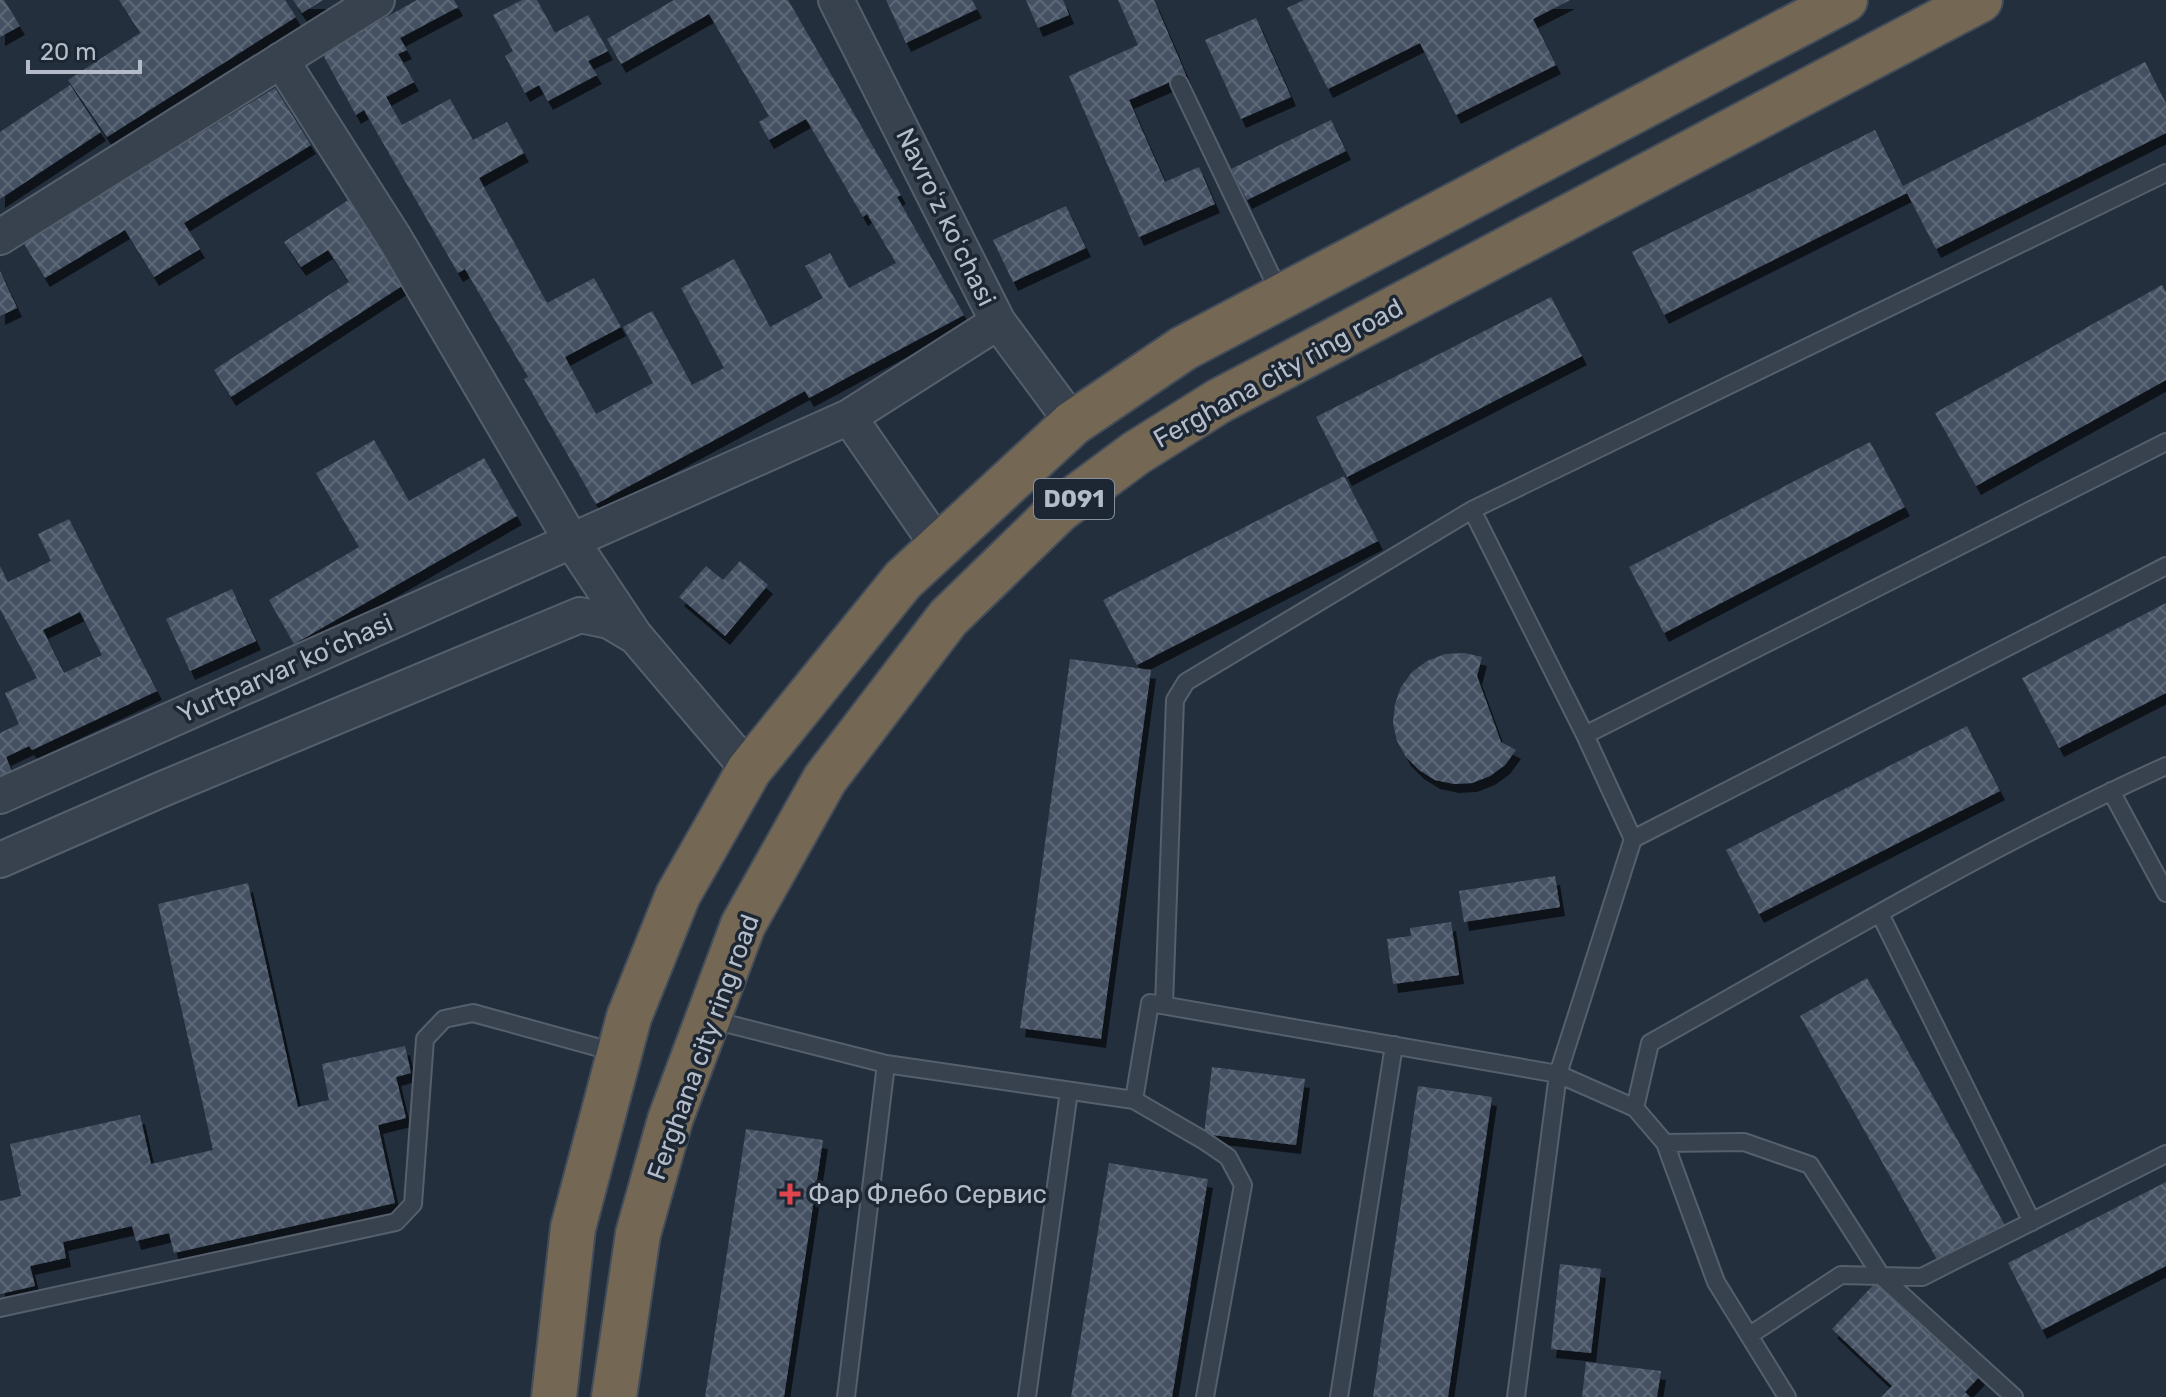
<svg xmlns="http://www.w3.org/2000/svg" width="2166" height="1397" viewBox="0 0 2166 1397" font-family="Rubik,sans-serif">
  <defs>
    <pattern id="building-cross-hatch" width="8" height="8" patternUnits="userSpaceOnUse" patternTransform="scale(2)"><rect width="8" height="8" fill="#455162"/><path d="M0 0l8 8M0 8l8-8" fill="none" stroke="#5d6877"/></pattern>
    <filter id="shadow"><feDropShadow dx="5" dy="9" stdDeviation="0" flood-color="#0009"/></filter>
  </defs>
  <rect width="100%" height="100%" fill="#242f3e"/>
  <path fill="url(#building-cross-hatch)" fill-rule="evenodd" filter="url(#shadow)" d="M0,0H4L20,26L0,37Z
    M119,0H285L296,17L107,137L68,80L140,33Z
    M293,0H323L302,13Z
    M417,0H454L458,7L400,38L407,50L398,54L414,82L386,97L402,125L450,99L473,140L507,122L524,153L479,178L547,303L594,278L621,327L565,357L596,414L653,383L623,327L652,311L692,385L724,368L681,288L734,259L770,327L823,298L805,266L830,253L849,288L896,263L867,214L863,217L806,119L769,140L759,122L769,116L709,14L621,64L607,39L674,0H788L901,195L897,197L964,315L809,398L805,391L596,504L524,379L528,377L465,269L458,273L364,110L356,115L322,53Z
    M522,0H537L555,33L588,15L608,51L588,61L597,75L548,101L539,85L525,93L505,56L513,51L493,15Z
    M886,0H972L977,9L906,43Z
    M1026,0H1063L1069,15L1038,28Z
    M1118,0H1154L1186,75L1129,100L1165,182L1199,167L1215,204L1139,237L1069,76L1138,45Z
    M1304,0H1570L1533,19L1556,65L1456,115L1420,43L1328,89L1287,8Z
    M1256,18L1291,97L1241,119L1205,40Z
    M2145,62L2166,103V133L1936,249L1907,193L1664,315L1632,252L1875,130L1903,186Z
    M70,85L101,132L0,199V132Z
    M275,88L311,145L184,223L200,249L154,277L125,230L45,278L23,242Z
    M1331,120L1346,151L1247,200L1231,169Z
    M350,199L405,284L231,397L214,370L349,282L328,250L301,267L284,242Z
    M1066,206L1086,248L1013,282L993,240Z
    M0,271L17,308L0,316Z
    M2162,285L2166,292V380L1976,486L1935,413Z
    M1551,297L1582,356L1347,477L1316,417Z
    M374,440L409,501L484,458L517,516L294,644L269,600L359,547L316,473Z
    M1870,442L1905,507L1664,633L1629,567Z
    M1344,476L1378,541L1137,665L1103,600Z
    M69,519L157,691L32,750L29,746L6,757L14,776L0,782V733L19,724L5,693L37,678L0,609V566L8,582L51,561L38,534ZM80,612L102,655L64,673L43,630Z
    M740,561L768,585L725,636L679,597L706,566L723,580Z
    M232,589L256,641L190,671L166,619Z
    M2166,603V693L2059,748L2022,678Z
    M1464,653L1482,657L1477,676L1501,742L1516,750L1505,765L1490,776L1472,783L1454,784L1435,780L1419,770L1406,757L1397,741L1393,723L1395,704L1401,687L1412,672L1427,661L1445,654Z
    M1070,659L1151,670L1101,1039L1020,1028Z
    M1967,726L2000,791L1759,914L1726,850Z
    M1555,876L1560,907L1464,922L1459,891Z
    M248,883L298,1107L329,1100L322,1064L405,1046L411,1073L396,1077L406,1118L378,1125L395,1203L174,1253L169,1233L136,1241L132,1226L63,1242L66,1258L30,1266L35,1286L0,1294V1201L21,1196L10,1144L140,1115L151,1164L213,1150L158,904Z
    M1451,922L1459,975L1393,984L1387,939L1411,936L1410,928Z
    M1867,978L2006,1227L1940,1265L1800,1016Z
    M1212,1067L1305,1079L1296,1145L1204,1134Z
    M1418,1086L1492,1097L1448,1397H1373Z
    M746,1129L823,1140L784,1397H705Z
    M1109,1163L1208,1179L1172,1397H1071Z
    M2166,1182V1266L2042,1330L2008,1263Z
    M1560,1264L1601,1269L1591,1353L1551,1349Z
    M1878,1280L1980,1376L1965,1392L1970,1397H1881L1892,1386L1832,1329Z
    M1586,1362L1661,1371L1657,1397H1582Z"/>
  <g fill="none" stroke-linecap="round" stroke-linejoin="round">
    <g stroke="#565f6c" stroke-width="20">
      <path id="lane" d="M1179,83L1281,296
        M1472,510L1585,735L1633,839L2166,566
        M1585,735L2166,442
        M2111,791L2166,893
        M1633,839L1558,1074L1635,1108L1665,1143L1716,1282L1787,1397
        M1880,914L2032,1222
        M1164,1005L1175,700L1186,682L1472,510L2166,173
        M709,1019L886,1064L846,1397
        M886,1064L1134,1100L1150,1003L1558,1074L1516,1397
        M1134,1100L1203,1140L1228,1157L1243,1185L1205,1397
        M1635,1108L1650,1043C1820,948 1988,846 2166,766
        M1665,1143L1744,1142L1810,1165L1882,1277L2014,1397
        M0,1308L396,1222L413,1204L425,1039L444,1019L473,1013L618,1053
        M1750,1335L1841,1275L1922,1277L2166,1154
        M1027,1397L1069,1091
        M1339,1397L1394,1045"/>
    </g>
    <g stroke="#565f6c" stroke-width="38">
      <path id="street" d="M836,0L998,322L1073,423
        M281,60L395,239L571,540L635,636
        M0,237L377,0
        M849,417L939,547
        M0,796L849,417L998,322
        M0,860L160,790L580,615L609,621L636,637L749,770"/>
    </g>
    <g stroke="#434c59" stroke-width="48">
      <path id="highway" d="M554,1397L573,1228L629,1017L678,895L749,770L903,580L1073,423L1184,348L1845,0
        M614,1397L638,1234L670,1120L743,925L825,779L948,618L1059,510L1136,453L1219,401L1980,0"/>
    </g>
    <use href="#lane" stroke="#38414e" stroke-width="16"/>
    <use href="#street" stroke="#38414e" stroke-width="34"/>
    <use href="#highway" stroke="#746855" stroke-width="44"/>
  </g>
  <path fill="#e0444e" stroke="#1d2633" stroke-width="3" d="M786 1182h8v8h8v8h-8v8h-8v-8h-8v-8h8z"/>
  <g text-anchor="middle" stroke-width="7" stroke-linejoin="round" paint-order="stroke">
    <rect fill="#1d2633" stroke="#878f9c" stroke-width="2" x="1034" y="479" width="80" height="40" rx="6"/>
    <g font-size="24" font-weight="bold" fill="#b4bcc9">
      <text x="1074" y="507">D091</text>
    </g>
    <g font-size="26" fill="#b4bcc9" stroke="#1d2633">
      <text transform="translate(946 217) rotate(64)" y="9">Navroʻz koʻchasi</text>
      <text transform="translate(1278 373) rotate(-29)" y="9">Ferghana city ring road</text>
      <text transform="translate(285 668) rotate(-24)" y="9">Yurtparvar koʻchasi</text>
      <text transform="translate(703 1047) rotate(-70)" y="9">Ferghana city ring road</text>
    </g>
    <g font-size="26" fill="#b4bcc9" stroke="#1d2633" text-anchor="start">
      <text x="808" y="1203">Фар Флебо Сервис</text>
    </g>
  </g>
  <path d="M28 60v12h112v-12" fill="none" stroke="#b4bcc9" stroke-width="4"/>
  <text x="40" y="60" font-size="24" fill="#b4bcc9" stroke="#1d2633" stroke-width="6" paint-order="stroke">20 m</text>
</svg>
